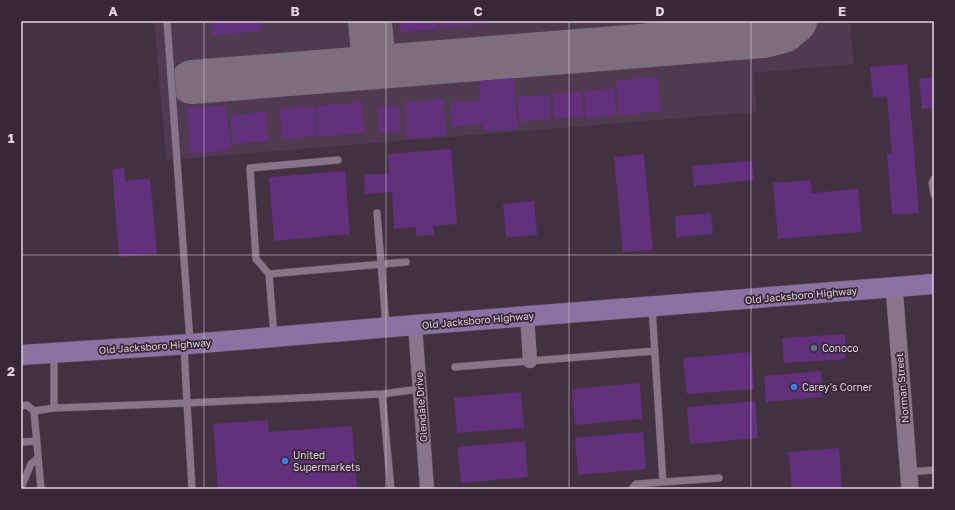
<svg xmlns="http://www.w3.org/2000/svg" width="955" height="510" viewBox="0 0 955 510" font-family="'Golos Text',sans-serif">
  <rect width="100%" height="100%" fill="#413141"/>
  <path fill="#4f3a4f" d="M154,21H850L854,64L754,73L757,112L166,160Z"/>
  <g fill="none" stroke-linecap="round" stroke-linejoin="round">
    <path stroke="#7c6e7c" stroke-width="44" d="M370,21L374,67
      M192,82L764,36L783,31L795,21"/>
  </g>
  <path fill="#62307c" d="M211,21H260L261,31L212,35Z
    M400,21H437V29L401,32Z
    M440,21H472V25L441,28Z
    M473,21H505V22L474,25Z
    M907,64L919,213L892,215L887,154H892L887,96L873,98L870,67Z
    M658,77L661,111L619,115L616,80Z
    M934,77V108L922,109L919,79Z
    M514,78L518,129L483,131L482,124L452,127L450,103L481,101L479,81Z
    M614,88L616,115L586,118L584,91Z
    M581,91L583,116L555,119L552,94Z
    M549,95L551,119L519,122L517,97Z
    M443,99L446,135L407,139L404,102Z
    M362,102L365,133L318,137L316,106Z
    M226,105L230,150L191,154L187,108Z
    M314,106L316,136L282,139L280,109Z
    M399,106L401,132L379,133L378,107Z
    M266,112L268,141L233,144L230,115Z
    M451,149L457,224L433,226L434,235L416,236V227L394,229L392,192L365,194L364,175L389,173L388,154Z
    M644,154L653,250L623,252L614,157Z
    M752,161L754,180L694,186L692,166Z
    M124,168L125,181L150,178L157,254L119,257L112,169Z
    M345,171L350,234L274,241L269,177Z
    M811,180L812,193L858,189L862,232L778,239L773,183Z
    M534,201L537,235L506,238L503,204Z
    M711,213L713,234L676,237L675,216Z
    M845,334L846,359L784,363L782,338Z
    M751,352L754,389L687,394L683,358Z
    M821,371L823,397L766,402L764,376Z
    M640,383L642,419L575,425L572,389Z
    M521,392L524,428L457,433L454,398Z
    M755,401L758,438L690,444L687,407Z
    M268,420L269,432L352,426L357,489H218L213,424Z
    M643,432L646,469L578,475L575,438Z
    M525,441L528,477L461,483L457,447Z
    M839,448L842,489H792L788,452Z"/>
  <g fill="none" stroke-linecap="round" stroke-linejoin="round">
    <g stroke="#5b4d5b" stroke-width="8">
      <path id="service" d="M167,21L190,342
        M934,179L932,183L934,194
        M377,213L386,326
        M269,274L256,259L250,168L338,160
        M652,307L663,482
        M274,336L269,274L406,262
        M184,346L187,403L382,394
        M54,354V408L187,403L192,489
        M455,367L655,351
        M21,406L27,405L34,411
        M21,442L37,441
        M909,472L934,470
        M21,488L31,464L38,458
        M41,489L34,411L54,408
        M391,489L382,394L420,389
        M632,489L636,484L719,478"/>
    </g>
    <g stroke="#5b4d5b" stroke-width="15">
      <path id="minor" d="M527,316L530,361
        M415,325L427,489"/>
    </g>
    <g stroke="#5b4d5b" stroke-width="18">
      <path id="tertiary" d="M894,287L910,489"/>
    </g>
    <g stroke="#5b4d5b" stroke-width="21">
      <path id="secondary" d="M21,355L190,344L415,325L934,284"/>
    </g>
    <use href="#service" stroke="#887588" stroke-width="7"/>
    <use href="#minor" stroke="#887588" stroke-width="14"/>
    <use href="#tertiary" stroke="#887588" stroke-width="17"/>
    <use href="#secondary" stroke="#8b72a2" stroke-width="20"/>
  </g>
  <path fill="none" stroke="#dfd4de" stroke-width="1" stroke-opacity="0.55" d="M204,21V489M386,21V489M569,21V489M751,21V489M21,255H934"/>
  <circle fill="#5c6f8a" stroke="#372737" stroke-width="1.5" cx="814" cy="348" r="4"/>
  <g fill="#3f7fe0" stroke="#372737" stroke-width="1.5">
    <circle cx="794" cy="387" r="4"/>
    <circle cx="285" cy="461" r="4"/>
  </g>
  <g text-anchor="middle" stroke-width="3.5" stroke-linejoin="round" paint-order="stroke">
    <g font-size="10" fill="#dfd4de" stroke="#372737">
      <text transform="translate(801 295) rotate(-5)" y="4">Old Jacksboro Highway</text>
      <text transform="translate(478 320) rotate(-5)" y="4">Old Jacksboro Highway</text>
      <text transform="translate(155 346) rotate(-4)" y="4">Old Jacksboro Highway</text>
      <text transform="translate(902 388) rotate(-95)" y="4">Norman Street</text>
      <text transform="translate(421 407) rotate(-94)" y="4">Glendale Drive</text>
    </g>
    <g font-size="10" fill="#dfd4de" stroke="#372737" text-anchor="start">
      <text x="822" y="352">Conoco</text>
      <text x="802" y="391">Carey's Corner</text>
      <text x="293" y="459">United<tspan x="293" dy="12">Supermarkets</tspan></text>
    </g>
  </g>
  <rect width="955" height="510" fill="none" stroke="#372737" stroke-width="44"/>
  <rect x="22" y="22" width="911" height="466" fill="none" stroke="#dfd4de" stroke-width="1.5"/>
  <g font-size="13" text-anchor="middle" font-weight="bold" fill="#dfd4de">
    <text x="113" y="16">A</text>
    <text x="295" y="16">B</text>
    <text x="478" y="16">C</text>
    <text x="660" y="16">D</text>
    <text x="842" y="16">E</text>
    <text x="11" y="143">1</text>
    <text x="11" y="376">2</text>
  </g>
</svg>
